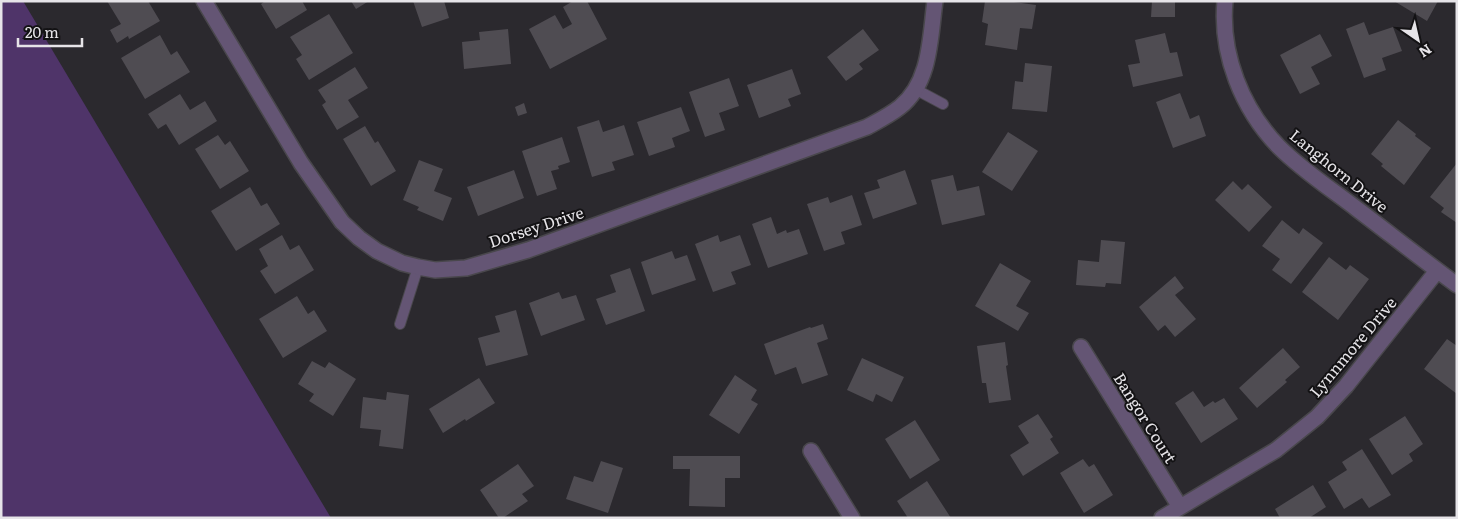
<svg xmlns="http://www.w3.org/2000/svg" width="1458" height="519" viewBox="0 0 1458 519" font-family="Literata,serif">
  <rect width="100%" height="100%" fill="#2b292e"/>
  <path fill="#4f3469" d="M1,1H23L331,518H1Z"/>
  <path fill="#4f4c52" d="M107,1H148L160,21L129,39L128,36L117,43L110,30L121,24Z
    M265,1H302L307,10L276,29L261,4Z
    M351,1H369L356,9Z
    M413,1H444L449,18L422,27Z
    M573,1H587L607,39L550,69L529,29L555,15L563,29L572,24L563,7Z
    M985,1H1006L1036,5L1032,29L1020,28L1017,50L985,45L988,24L982,22Z
    M1152,1H1175V17H1151Z
    M1394,1H1438L1427,21Z
    M329,14L353,53L309,80L296,59L302,55L290,37Z
    M1364,22L1369,35L1393,27L1402,51L1382,58L1386,70L1364,78L1346,29Z
    M508,29L511,64L464,69L462,42L480,40L479,32Z
    M863,29L879,50L859,64L863,69L846,81L827,57Z
    M1165,33L1170,53L1177,52L1183,76L1133,87L1128,65L1140,63L1135,40Z
    M1320,34L1332,56L1311,67L1320,84L1300,94L1280,55Z
    M160,35L171,55L177,51L190,72L145,99L121,58Z
    M1025,63L1052,66L1047,112L1012,109L1015,81L1023,82Z
    M355,67L368,88L348,100L359,117L337,130L322,105L326,102L318,90Z
    M792,69L801,94L788,99L791,106L759,118L747,85Z
    M729,78L739,106L719,113L725,130L705,137L689,92Z
    M1180,93L1190,119L1199,115L1206,136L1173,148L1156,102Z
    M180,94L190,110L205,101L217,121L179,145L166,124L158,129L148,114Z
    M524,103L527,113L518,116L515,107Z
    M681,107L690,131L672,138L675,147L649,156L637,122Z
    M599,120L603,132L624,125L634,155L612,162L615,170L592,177L577,127Z
    M1398,120L1416,134L1415,136L1431,148L1404,185L1381,166L1383,164L1371,154Z
    M365,126L375,143L378,141L396,171L371,186L343,139Z
    M1008,132L1038,151L1012,191L982,172Z
    M218,135L225,145L230,141L249,171L220,189L195,149Z
    M562,137L570,162L558,166L559,169L551,171L557,189L537,196L522,151Z
    M419,160L443,169L434,191L452,198L443,221L417,210L419,207L403,200Z
    M1457,163V223L1441,212L1444,208L1430,197Z
    M514,170L524,198L478,216L467,187Z
    M905,170L917,204L873,219L864,193L880,188L877,180Z
    M953,175L957,191L979,186L985,215L942,225L931,180Z
    M1233,181L1242,190L1248,184L1272,207L1249,232L1215,200Z
    M250,187L261,206L267,203L280,224L236,251L211,211Z
    M852,195L862,225L841,232L845,244L824,251L807,204L828,197L830,203Z
    M771,217L777,234L786,230L787,233L799,229L808,254L768,268L752,224Z
    M1282,220L1299,234L1303,228L1323,243L1291,284L1272,270L1280,259L1262,246Z
    M282,235L290,250L299,245L314,270L275,294L260,271L268,266L259,249Z
    M718,235L720,242L740,235L751,265L731,272L736,284L713,292L695,244Z
    M1101,240L1125,242L1121,284L1106,283L1105,287L1076,285L1078,260L1099,262Z
    M672,251L675,259L687,255L696,280L652,295L641,262Z
    M1329,257L1346,270L1350,265L1369,279L1338,320L1302,292Z
    M1000,263L1031,281L1016,306L1029,313L1018,331L975,306Z
    M630,268L645,311L606,325L596,299L616,292L610,275Z
    M1175,276L1184,288L1175,295L1196,319L1175,337L1165,325L1158,331L1139,307Z
    M559,292L562,299L576,295L585,320L541,336L529,303Z
    M297,296L308,314L314,310L327,331L283,358L259,319Z
    M516,310L528,355L486,366L478,338L500,332L495,316Z
    M823,324L828,339L817,343L828,375L802,384L796,367L775,375L764,344L810,327L811,328Z
    M1447,339L1457,346V394L1424,369Z
    M1005,342L1008,365L1006,366L1011,400L989,403L986,383H982L977,346Z
    M1283,348L1300,367L1285,380L1287,382L1257,408L1239,388Z
    M862,358L904,377L892,402L876,394L873,402L847,390Z
    M312,361L325,368L329,362L356,379L333,416L309,401L314,394L298,384Z
    M735,375L757,390L751,400L758,404L739,434L709,415Z
    M479,378L495,403L466,421L465,419L443,433L429,409Z
    M1193,391L1204,407L1213,401L1215,403L1224,398L1238,419L1201,443L1175,403Z
    M387,392L409,395L403,449L379,446L381,430L360,428L363,397L386,400Z
    M1038,414L1053,437L1050,439L1059,453L1023,476L1010,455L1029,443L1018,426Z
    M1405,416L1423,444L1409,454L1413,461L1392,475L1369,439Z
    M915,420L940,460L910,479L885,439Z
    M1362,449L1391,495L1369,508L1362,498L1344,509L1328,482L1347,470L1342,462Z
    M673,456H740V478H725V507L689,506L690,469H673Z
    M1083,459L1089,467L1094,464L1113,495L1084,513L1060,473Z
    M601,461L623,468L608,513L566,499L574,476L593,482Z
    M518,464L534,486L522,494L528,501L503,518H499L480,490Z
    M927,481L951,518H908L897,501Z
    M1313,485L1326,507L1309,518H1280L1275,509Z"/>
  <g fill="none" stroke-linecap="round" stroke-linejoin="round">
    <g stroke="#49474c" stroke-width="12">
      <path id="lane" d="M915,89L943,104
        M400,324L418,267"/>
    </g>
    <g stroke="#49474c" stroke-width="18">
      <path id="street" d="M204,1L301,163L342,222L359,238L377,251L402,263L418,267L435,270L466,268L528,250L867,127C878,121 890,115 900,107C931,82 930,37 935,1
        M1225,1C1220,54 1242,109 1279,147C1302,170 1331,189 1357,209C1390,234 1423,260 1457,285
        M1081,347L1180,507
        M811,451L852,518
        M1162,518L1276,450L1317,417L1346,386L1437,271"/>
    </g>
    <use href="#lane" stroke="#645574" stroke-width="10"/>
    <use href="#street" stroke="#645574" stroke-width="15"/>
  </g>
  <g text-anchor="middle" stroke-width="4" stroke-linejoin="round" paint-order="stroke">
    <g font-size="16" fill="#e6e4e8" stroke="#131214">
      <text transform="translate(1339 171) rotate(39)" y="6">Langhorn Drive</text>
      <text transform="translate(536 227) rotate(-18)" y="6">Dorsey Drive</text>
      <text transform="translate(1353 347) rotate(-50)" y="6">Lynnmore Drive</text>
      <text transform="translate(1145 418) rotate(58)" y="6">Bangor Court</text>
    </g>
  </g>
  <rect width="1458" height="519" fill="none" stroke="#e6e4e8" stroke-width="5"/>
  <g transform="translate(1418 40) rotate(146)" stroke="#131214" stroke-width="4" paint-order="stroke">
  <path d="M0-4L9 19L0 12L-9 19Z" fill="#e6e4e8"/>
  <text y="-8" font-size="14" font-weight="bold" text-anchor="middle" fill="#e6e4e8">N</text>
  </g>
  <path d="M18 38v8h64v-8" fill="none" stroke="#e6e4e8" stroke-width="2.5"/>
  <text x="25" y="38" font-size="15" fill="#e6e4e8" stroke="#131214" stroke-width="4" paint-order="stroke">20 m</text>
</svg>
